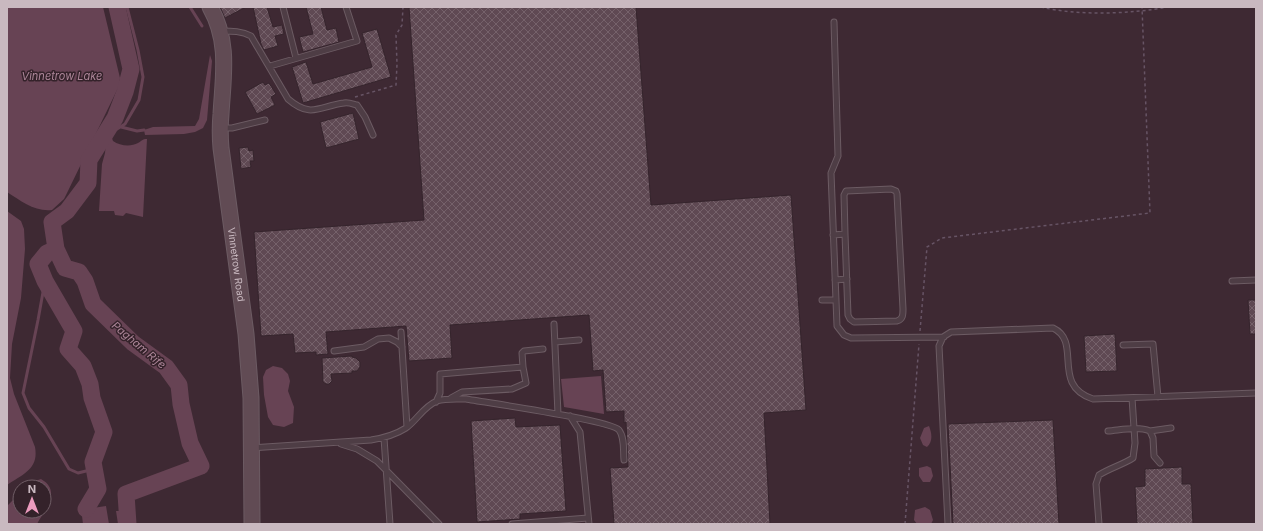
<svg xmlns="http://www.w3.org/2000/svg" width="1263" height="531" viewBox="0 0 1263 531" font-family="Inter,sans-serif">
  <defs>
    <pattern id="building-cross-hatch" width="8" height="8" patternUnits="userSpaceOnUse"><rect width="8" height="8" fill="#5f4953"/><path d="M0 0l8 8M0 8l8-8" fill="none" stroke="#75616a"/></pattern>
  </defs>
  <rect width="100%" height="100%" fill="#3e2933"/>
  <path fill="#674354" d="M7,7H103L120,78L119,86L67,193L64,199L52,210C35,212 21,201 7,192Z
    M210,55L212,61L207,120L203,128L195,132L184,134L145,135L144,130L153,127L195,126L199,119Z
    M107,131L111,135L113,141C120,146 131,147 138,143C142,141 142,139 147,139L143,217L126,213L123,216L115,215L114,211H99L102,164L105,153L106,142L101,141Z
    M7,211L21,221L24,229L25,249L21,298L12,344L10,378L14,394L35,447C39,469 23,474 7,485Z
    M273,366L282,368L288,374L290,381L288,391L294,407L293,423L284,427L273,425L268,417L264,395L263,377L266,370Z
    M601,376L604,414L564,407L561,379Z
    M929,426C932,434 933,441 927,447L923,445L920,438L924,428Z
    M927,466L931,468L933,476L930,482H923L919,476V468Z
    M41,479C62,491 45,509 37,524H7V506L20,493V511H44V487H27L35,481Z
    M106,506L109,524H83L82,516L86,509Z
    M925,507L930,510L933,520L931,524H917L914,520L915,510Z
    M116,511H126L128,524H118Z"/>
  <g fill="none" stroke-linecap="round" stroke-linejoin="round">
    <path stroke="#674354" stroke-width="3" d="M190,7L202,26
      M121,127L137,131L144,130
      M107,131L117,129L125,124L139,100L143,77L138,50L127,7
      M45,281L38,320L23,393L29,408L44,427L69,469L78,473L94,469"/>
    <path stroke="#674354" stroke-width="17" d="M56,249L65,268L79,272L85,281L93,304L133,343L166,367L179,385L181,404L190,443L201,466L126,494L128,524
      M86,509L98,489L93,462L104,432L92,398L90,384L83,366L68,349L74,331L45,281L38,264L47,253L56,249L52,222L67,211L88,183L89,160L115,118L125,92L131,69L117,7"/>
  </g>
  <path fill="url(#building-cross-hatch)" stroke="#35242c" d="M220,7H246L225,18Z
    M253,7H267L273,27L282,25L284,34L275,36L278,46L264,50L261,44Z
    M306,7H321L327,30L336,28L339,42L303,52L299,37L313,34Z
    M409,7H636L651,205L791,195L806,410L764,413L770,524H614L610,468L628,467L626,422L624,423V411L606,412L603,370L593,371L589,315L450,325L452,358L409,361L406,326L326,332L328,354L316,355V352L295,353L293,334L261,336L254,232L424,220Z
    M377,29L391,77L303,103L292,67L306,62L313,84L372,67L362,33Z
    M263,82L265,85L269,83L276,94L271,97L275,105L257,114L245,92Z
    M353,113L359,139L326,148L320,122Z
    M248,147L249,151L253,150L254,161H250L251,167L241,169L239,148Z
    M1248,300H1256V334H1250Z
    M1115,334L1117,371L1086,372L1084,336Z
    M352,356V357L356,358L360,362V367L357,371H352V373L331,374L332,381L329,384H326L323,382L322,358Z
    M515,418L516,427L560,425L566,511L520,514V519L477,522L471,421Z
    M1053,420L1059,524H953L948,424Z
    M1182,467V484H1191L1193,524H1137L1135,487L1145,486V469Z"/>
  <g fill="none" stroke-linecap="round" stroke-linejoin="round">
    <g stroke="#6c5b63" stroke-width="7">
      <path id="lane" d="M283,7L296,58
        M834,22L838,156L831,173L837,326L844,335L851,338L944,337
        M221,31C232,31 242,31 251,36L288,99C311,119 320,106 344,103C348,102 353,104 357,105L365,117L373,135
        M270,66L357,41L346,7
        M221,128H232L265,120
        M833,235L845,234L844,195L846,191L891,189L896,191L897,194L903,309C903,315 903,319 897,321L854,322L850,319L848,315L845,234
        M835,280L847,279
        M1232,281L1256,280
        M822,300H835
        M554,324L558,414
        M401,332L407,427
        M555,342L579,340
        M1123,345L1153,344L1158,397
        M334,351L364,347L378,339L389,338L397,342L402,347
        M523,367L522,353L524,351L543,349
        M436,402L440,393V374L523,367L526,383L512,389L462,392L451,398
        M570,416L580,432L589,524
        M1108,431C1121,430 1138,426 1150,431L1153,438L1154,456L1160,463
        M1150,431L1171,428
        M384,438L390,524
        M341,444L357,449L377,461L439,524
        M252,448L371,440C384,438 395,435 406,428C417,420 424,406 437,401C446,398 456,399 466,399C488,403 610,420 619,430C625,438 623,451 624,460
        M512,524L588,518
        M948,524L939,346L943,337L951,332L1053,328C1083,342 1050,385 1093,399L1256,393
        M1099,524L1096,484L1099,475C1110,468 1122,465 1133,458L1135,443L1132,398"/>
    </g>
    <g stroke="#6c5b63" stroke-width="17">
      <g id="secondary">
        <path id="s1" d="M210,7C230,42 223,77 221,114C220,125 220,137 221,148L246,334L251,398L252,524"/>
      </g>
    </g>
    <path stroke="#675465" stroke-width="1.5" stroke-dasharray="3 3" stroke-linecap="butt" d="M1041,7C1077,16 1132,14 1168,7
      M355,97L396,85L397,64L396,35L402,25L403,7
      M920,331L927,247L942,238L1150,213L1142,7
      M905,524L919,344"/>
    <use href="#lane" stroke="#4e3d45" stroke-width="5"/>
    <use href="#secondary" stroke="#614b54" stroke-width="15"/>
  </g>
  <g text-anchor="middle" stroke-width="3" stroke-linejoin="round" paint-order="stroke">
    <g font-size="10" fill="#c9b9c0" stroke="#34222a">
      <text dy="4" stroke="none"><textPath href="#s1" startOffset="261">Vinnetrow Road</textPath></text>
    </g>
    <g font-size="11" font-style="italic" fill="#ac8598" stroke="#34222a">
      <text x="62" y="80">Vinnetrow Lake</text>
      <text transform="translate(139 345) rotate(40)" y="4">Pagham Rife</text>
    </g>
  </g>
  <rect width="1263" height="531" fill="none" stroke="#c9b9c0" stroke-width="16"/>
  <g transform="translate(32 499)"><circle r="19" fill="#34222a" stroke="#705e66"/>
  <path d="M0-3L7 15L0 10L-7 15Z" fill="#ec9bbe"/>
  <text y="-6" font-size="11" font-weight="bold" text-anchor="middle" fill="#c9b9c0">N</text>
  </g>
</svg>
